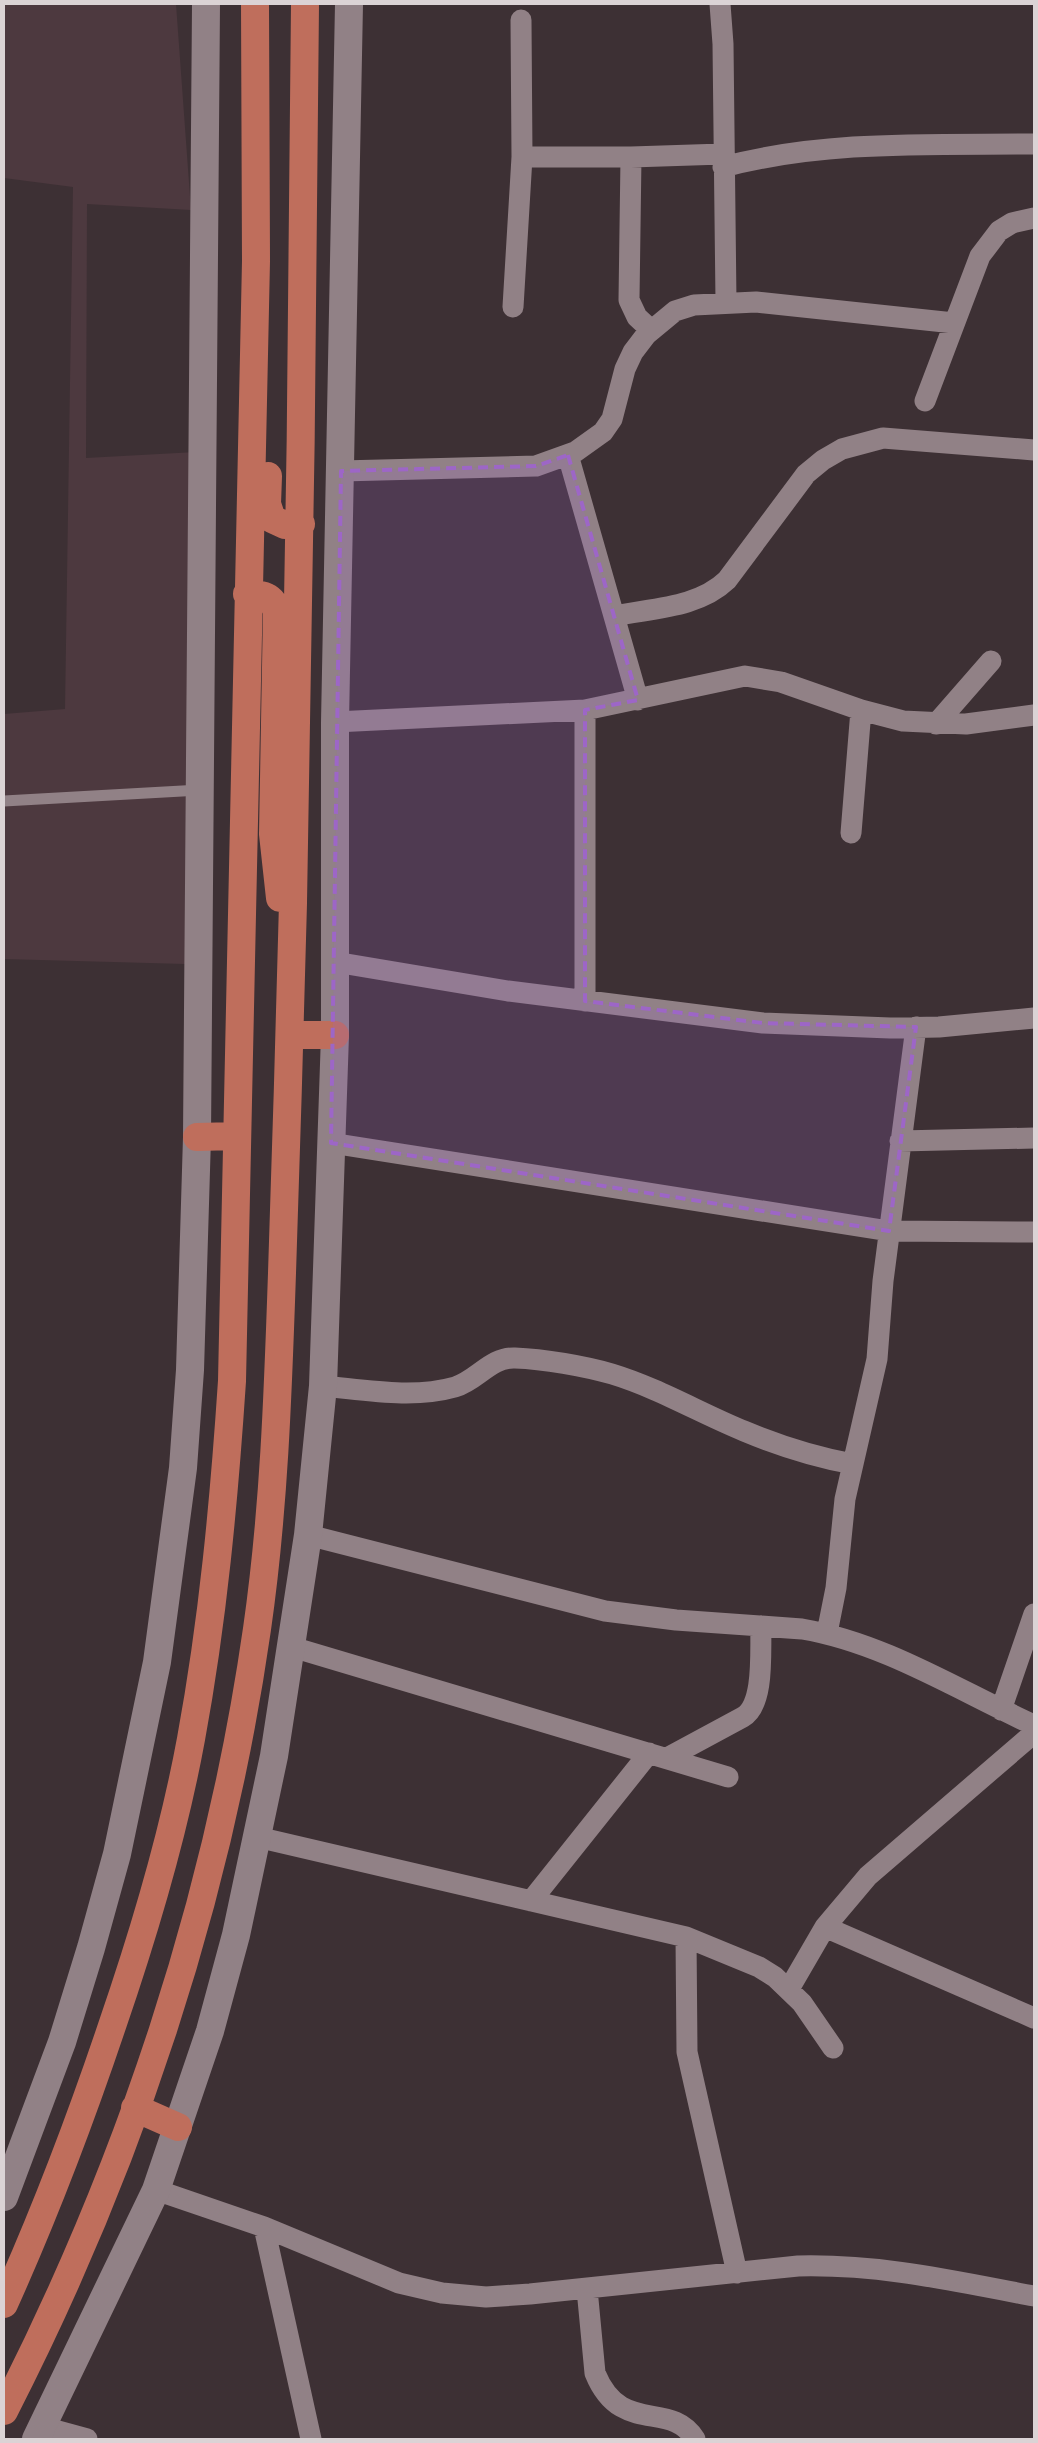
<svg xmlns="http://www.w3.org/2000/svg" width="1038" height="2443" viewBox="0 0 1038 2443" font-family="'Titillium Web',sans-serif">
  <rect width="100%" height="100%" fill="#3d3034"/>
  <path fill="#4d393f" d="M4,4H176L191,210L87,204L86,458L196,452L185,964L4,959V714L65,709L73,187L4,178Z"/>
  <g fill="none" stroke-linecap="round" stroke-linejoin="round">
    <path stroke="#918186" stroke-width="11" d="M4,801L200,790"/>
    <path stroke="#918186" stroke-width="21" d="M720,4L723,44L726,302
      M522,157H631L723,154
      M631,157L629,300L637,317L651,330
      M723,167C825,140 930,145 1034,144
      M513,307L522,157L521,20
      M925,401L980,256L999,231L1012,223L1034,218
      M568,455L638,700
      M341,471L536,466L575,452L603,432L612,419L625,369L633,352L646,335L675,311L694,305L756,302L954,323
      M614,616C652,608 698,608 727,580L806,474L823,460L842,449L883,438L1034,450
      M335,722L585,710L745,676L781,682L861,710L903,721L966,724L1034,715
      M936,724L991,661
      M851,833L861,710
      M335,962L508,991L763,1023L890,1028L939,1027L1034,1018
      M585,1001V710
      M900,1141L1034,1138
      M331,1143L889,1231L1034,1232
      M323,1386C366,1390 413,1399 455,1387C478,1380 490,1357 515,1358C544,1359 584,1366 612,1374C658,1388 700,1413 744,1431C780,1446 815,1457 853,1464
      M308,1535L605,1611L676,1620L802,1629C885,1643 959,1691 1034,1725
      M827,1633L836,1588L845,1499L877,1359L883,1281L916,1027
      M292,1647L728,1777
      M1001,1710L1034,1614
      M667,1758L743,1717C765,1704 760,1650 761,1626
      M257,1837L686,1937L759,1967L775,1977L802,2003L833,2048
      M531,1901L649,1753
      M825,1927L1034,2018
      M686,1937L687,2052L737,2273
      M789,1989L825,1927L868,1876L1034,1733
      M156,2190L264,2227L399,2283L442,2293L486,2297L530,2294L798,2266C881,2264 954,2281 1034,2296
      M264,2227L311,2439
      M587,2289L595,2373C621,2437 670,2399 695,2439
      M43,2427L87,2439"/>
    <path stroke="#918186" stroke-width="28" d="M4,2197L62,2042L91,1948L117,1854L157,1662L183,1468L190,1370L197,1137L206,4
      M36,2439L156,2190L210,2031L236,1935L274,1756L308,1535L323,1386L335,1035V722L349,4"/>
    <path stroke="#bf6e5c" stroke-width="28" d="M268,476L267,504L272,519L285,525L301,524
      M247,594C262,594 273,595 277,612L273,834L280,898
      M290,1035H335
      M197,1137L237,1136
      M135,2108L178,2127
      M4,2304C45,2213 80,2121 112,2026C144,1933 173,1837 191,1739C213,1620 224,1501 232,1381L256,261L255,4
      M4,2411C129,2167 218,1901 257,1629C274,1511 278,1392 282,1273C286,1150 290,1026 293,903C299,603 303,304 305,4"/>
  </g>
  <path fill="#9d66c7" fill-opacity="0.2" stroke="#9d66c7" stroke-width="4" stroke-dasharray="10 6" stroke-linejoin="round" d="M568,455L638,700L585,710V1001L763,1023L916,1027L889,1231L331,1143L341,471L536,466Z"/>
  <rect width="1038" height="2443" fill="none" stroke="#dbd3d5" stroke-width="10"/>
</svg>
